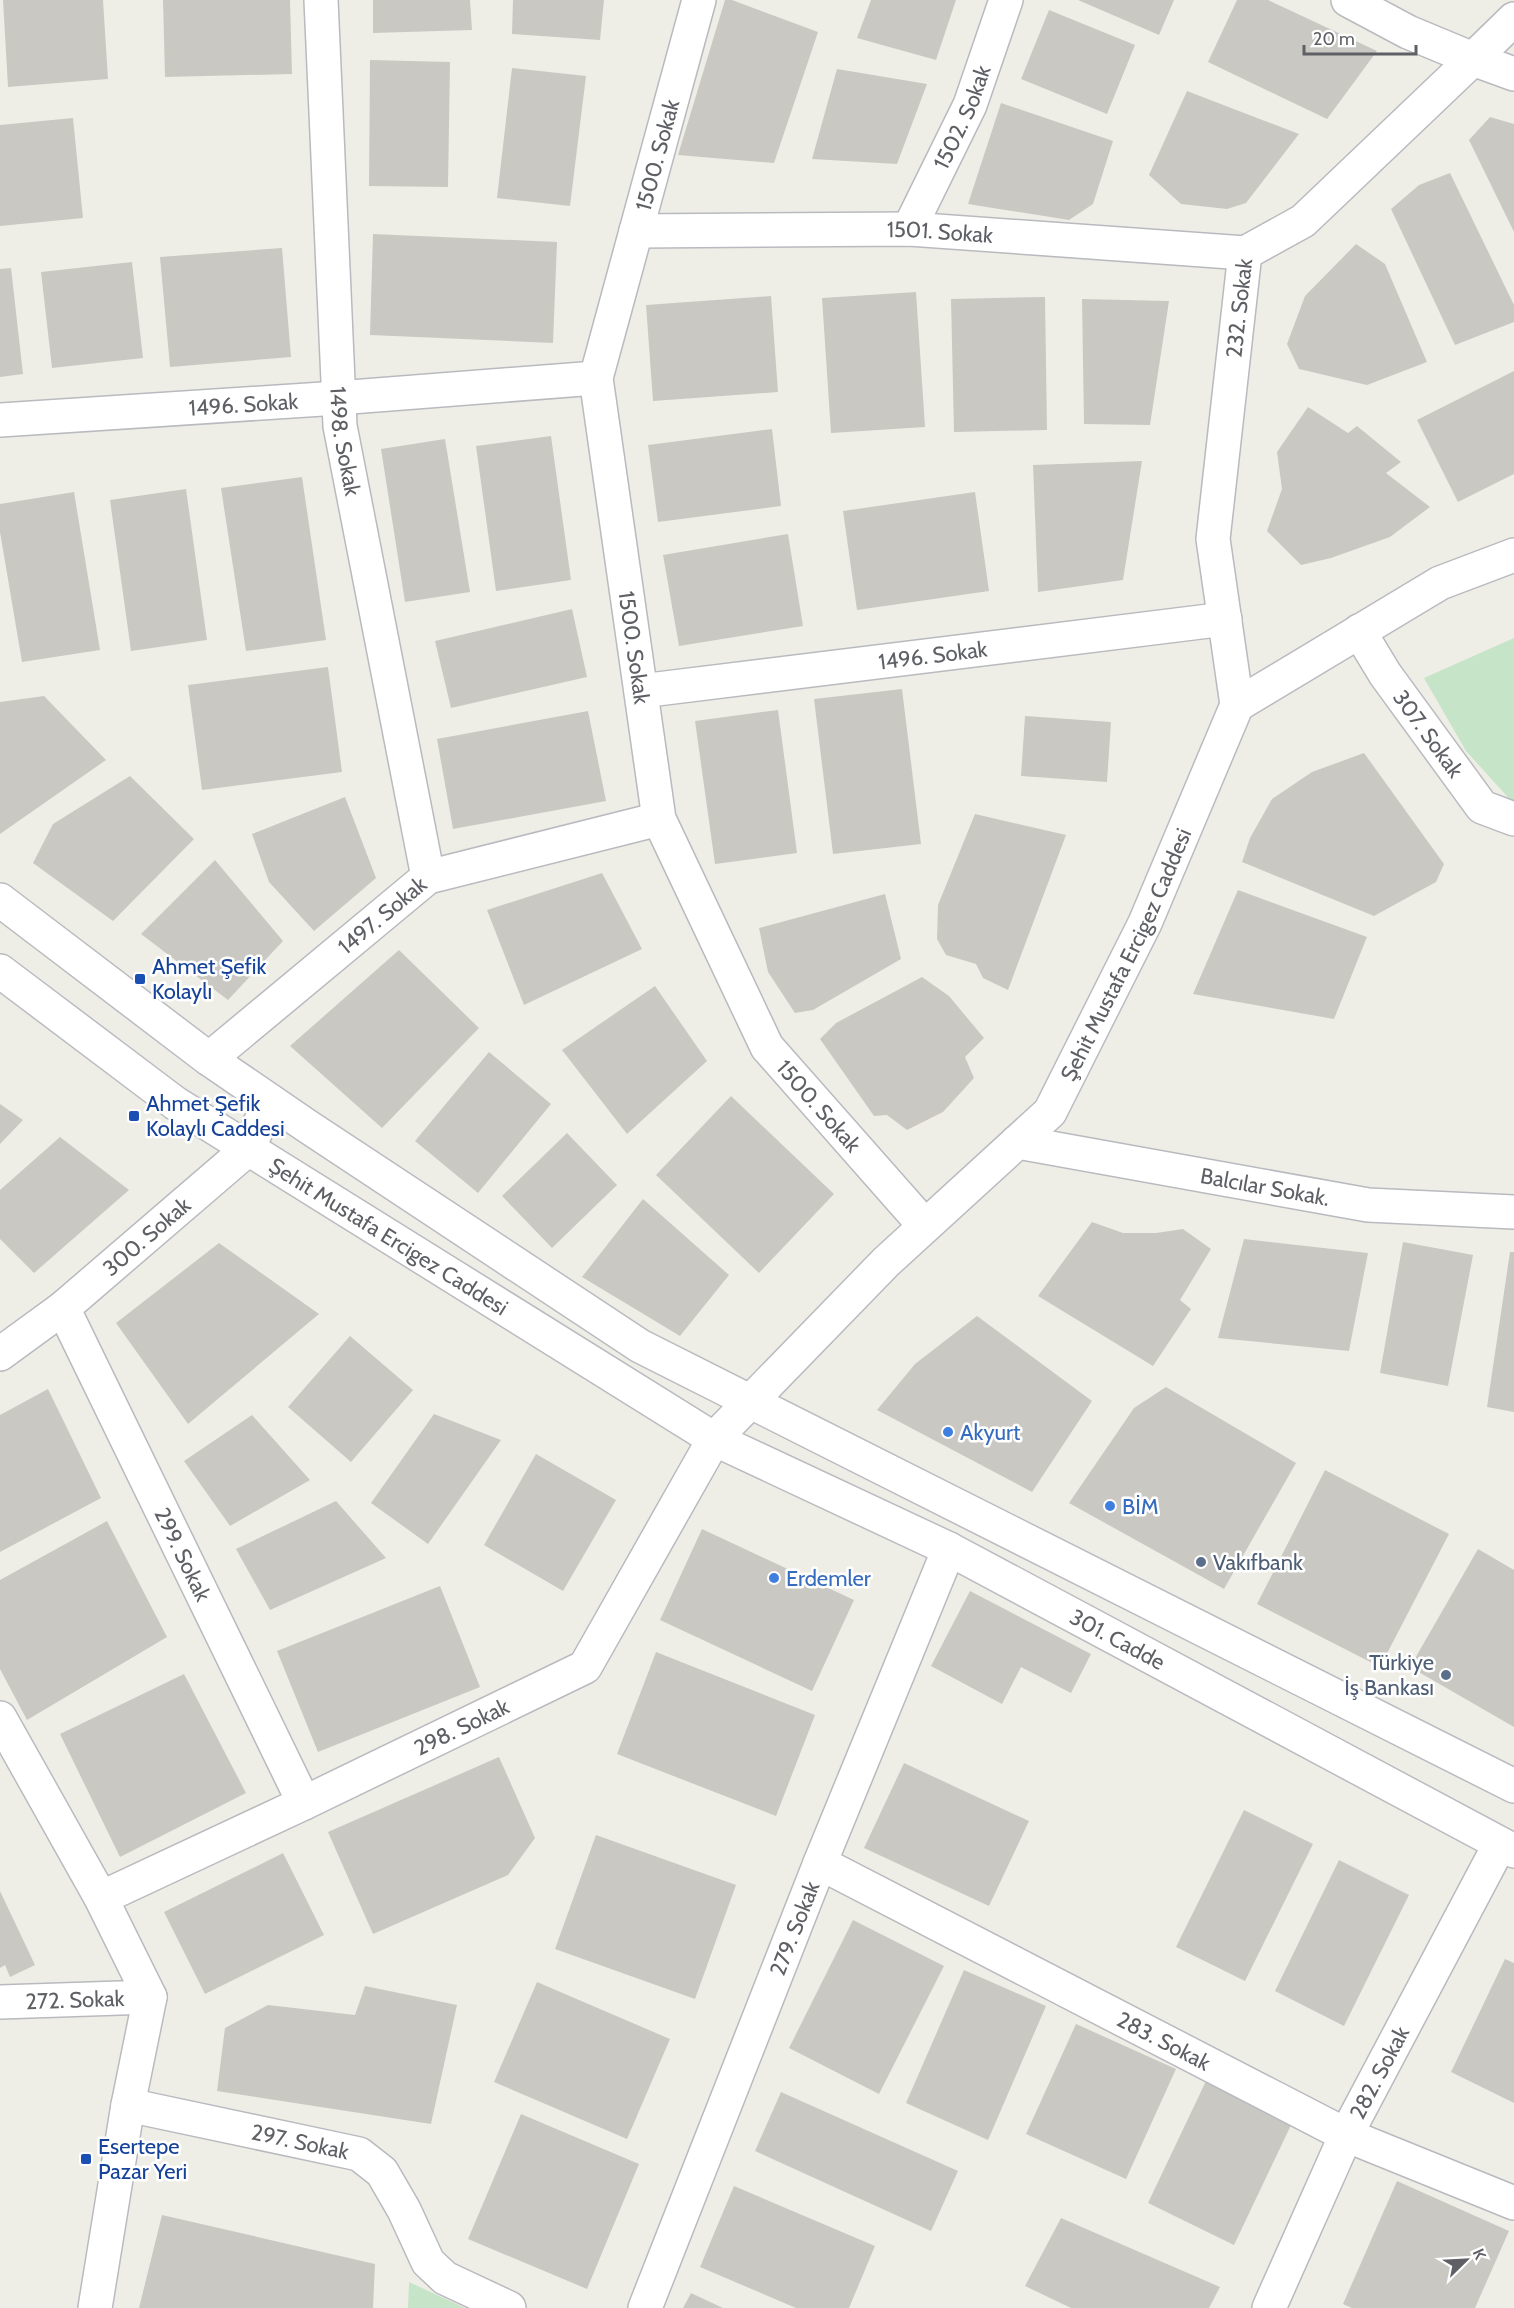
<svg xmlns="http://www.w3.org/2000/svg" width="1514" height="2308" viewBox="0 0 1514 2308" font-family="Cabin,sans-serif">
  <rect width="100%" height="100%" fill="#efeee6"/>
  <path fill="#c5e4c8" d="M1514,638V804L1466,751L1424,678Z
    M409,2282L465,2308H408Z"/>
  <path fill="#cac8c2" d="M3,0H103L108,79L8,87Z
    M163,0H290L292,74L165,77Z
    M373,0H470L472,30L373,33Z
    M513,0H604L600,40L512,34Z
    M725,0H732L818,32L774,163L678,155Z
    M871,0H956L936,60L857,38Z
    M1078,0H1174L1159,35Z
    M1237,0H1268L1377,51L1327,119L1208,62Z
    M1049,10L1135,45L1107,114L1021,79Z
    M370,60L450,62L448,187L369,186Z
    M512,68L586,76L570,206L497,198Z
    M837,69L927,84L897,164L812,159Z
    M1187,91L1299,134L1246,203L1227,209L1181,204L1149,175Z
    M1001,103L1113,141L1093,204L1069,220L968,204Z
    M1490,117L1514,124V232L1469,140Z
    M73,118L83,218L0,226V125Z
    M1450,173L1514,305V322L1455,345L1391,209L1419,185Z
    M373,234L557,242L553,343L370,335Z
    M1356,244L1385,264L1427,362L1367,385L1299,369L1287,344L1305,296Z
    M282,248L291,357L170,367L160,257Z
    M132,262L143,358L52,368L41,272Z
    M11,268L23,374L0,377V269Z
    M916,292L925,427L831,433L822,298Z
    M771,296L778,392L653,401L646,305Z
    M1045,297L1047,430L954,432L951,299Z
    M1082,299L1169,301L1150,425L1084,424Z
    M1514,371V474L1458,502L1417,420Z
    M1308,407L1348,433L1357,426L1401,462L1386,473L1430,507L1390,537L1331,558L1301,565L1267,531L1282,489L1277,452Z
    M772,429L781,506L658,522L648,445Z
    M551,436L571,580L496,591L476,446Z
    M445,439L470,592L405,602L381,449Z
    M1142,461L1123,580L1038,592L1033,465Z
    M302,477L326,640L246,651L221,488Z
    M186,489L207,640L131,651L110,500Z
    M74,492L100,650L22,662L0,532V504Z
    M975,492L989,591L857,610L843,511Z
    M788,534L803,626L679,646L663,555Z
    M572,609L587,677L451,708L435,641Z
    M328,667L342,772L202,790L188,685Z
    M902,689L921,844L833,854L814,699Z
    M44,696L106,760L0,834V702Z
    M778,710L797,853L715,864L695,721Z
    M588,711L606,801L453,829L437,739Z
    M1025,716L1111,722L1107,782L1021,776Z
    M1364,753L1444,864L1436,882L1374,916L1242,862L1250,838L1272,799L1312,772Z
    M130,776L194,839L113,921L33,863L53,824Z
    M345,797L376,878L314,931L269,882L252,834Z
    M975,814L1066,835L1008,990L983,978L976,964L946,955L937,939L938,905Z
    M215,860L283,941L228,1000L141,934Z
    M602,873L642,949L524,1005L487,910Z
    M1238,890L1367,937L1334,1019L1193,994Z
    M885,894L901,959L813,1010L795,1013L768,972L759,928Z
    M399,950L479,1028L382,1128L290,1046Z
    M922,977L949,996L984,1038L965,1057L974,1078L943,1112L907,1130L887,1115L874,1116L820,1039L836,1023Z
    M655,986L707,1061L627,1134L562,1050Z
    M489,1052L551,1104L478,1193L415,1141Z
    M731,1096L834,1194L759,1273L656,1175Z
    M0,1104L23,1120L0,1144Z
    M567,1133L617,1185L552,1248L502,1196Z
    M60,1137L129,1190L34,1273L0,1239V1190Z
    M643,1199L729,1275L680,1336L582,1277Z
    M1092,1222L1123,1233H1156L1183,1229L1211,1249L1180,1300L1191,1309L1153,1366L1038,1296Z
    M1244,1239L1368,1253L1349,1351L1218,1338Z
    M1403,1242L1473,1255L1448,1386L1380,1373Z
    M219,1243L319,1314L188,1424L116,1323Z
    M1510,1252H1514V1412L1487,1407Z
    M977,1316L1092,1401L1032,1492L877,1410L915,1364Z
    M350,1336L413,1390L351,1462L288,1407Z
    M1166,1387L1296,1463L1224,1589L1069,1503L1134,1408Z
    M48,1389L101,1498L0,1552V1415Z
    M434,1414L501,1440L428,1544L371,1503Z
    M252,1415L310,1480L230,1526L184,1461Z
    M536,1454L616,1500L563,1591L484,1545Z
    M1325,1470L1449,1534L1380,1667L1257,1604Z
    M336,1501L386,1558L270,1610L236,1549Z
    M107,1521L167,1637L27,1720L0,1669V1580Z
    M702,1529L854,1600L812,1691L660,1620Z
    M1478,1549L1514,1570V1727L1410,1667Z
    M440,1586L480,1687L318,1752L277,1651Z
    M970,1591L1091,1654L1071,1693L1021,1667L1002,1704L931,1666Z
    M656,1652L815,1715L776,1816L617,1754Z
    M184,1674L246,1793L120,1857L60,1734Z
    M499,1757L535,1838L508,1875L373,1934L328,1832Z
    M904,1763L1029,1821L989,1906L864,1848Z
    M1244,1810L1313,1844L1245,1981L1176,1947Z
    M596,1835L736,1885L695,1999L555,1949Z
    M283,1853L324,1935L205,1994L164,1912Z
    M1339,1860L1409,1895L1344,2026L1275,1991Z
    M0,1891L35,1965L10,1977L5,1965L0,1968Z
    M853,1920L944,1966L879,2094L789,2048Z
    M1505,1959L1514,1963V2103L1451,2072Z
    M964,1970L1046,2006L988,2140L906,2103Z
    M537,1982L670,2039L627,2139L494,2082Z
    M365,1986L457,2005L431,2124L217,2091L225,2028L268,2005L355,2015Z
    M1076,2024L1176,2069L1126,2179L1026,2134Z
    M1206,2081L1292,2123L1234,2245L1148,2203Z
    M781,2092L958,2171L931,2231L755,2151Z
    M521,2114L639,2164L587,2289L468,2239Z
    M1397,2181L1509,2231L1475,2308H1352L1343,2304Z
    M734,2186L875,2246L849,2308H796L700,2267Z
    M162,2215L375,2264L373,2308H139Z
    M1061,2218L1220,2287L1209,2308H1071L1025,2286Z
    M691,2293L723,2308H683Z"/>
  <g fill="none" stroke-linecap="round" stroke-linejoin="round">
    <g stroke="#b8babf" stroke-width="36">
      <g id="minor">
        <path id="s1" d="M321,0L340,426L428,877"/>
        <path id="s2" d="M699,0L596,378L659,819L767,1047L925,1226"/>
        <path d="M1348,0L1408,32L1473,59L1514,19"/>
        <path id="s3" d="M909,229L970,105L1006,0"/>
        <path id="s4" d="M636,231L909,229L1245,253"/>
        <path id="s5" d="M0,420L338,398L596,378"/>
        <path id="s6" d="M1359,631L1385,674L1482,807L1514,819"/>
        <path id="s7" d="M641,691L1225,619"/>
        <path id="s8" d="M1237,705L1213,539L1245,253L1303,221L1473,59L1514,74"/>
        <path id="s9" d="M209,1059L428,877L659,819"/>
        <path id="s10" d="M1017,1142L1368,1205L1514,1212"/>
        <path id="s11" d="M63,1308L304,1803"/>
        <path id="s12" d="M0,1354L63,1308L248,1149L270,1101"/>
        <path id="s13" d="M820,1863L1346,2135L1514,2203"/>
        <path id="s14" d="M101,1898L304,1803L585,1667L714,1439"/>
        <path id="s15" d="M0,2002L150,1997"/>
        <path id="s16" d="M128,2105L359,2154L382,2172L404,2210L428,2262L445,2278L509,2308"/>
        <path id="s17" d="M645,2308L820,1863L949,1549"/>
        <path id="s18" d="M1269,2308L1346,2135L1500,1844"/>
      </g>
    </g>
    <g stroke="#b9bbc0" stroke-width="36">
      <g id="secondary">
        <path d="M0,900L209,1059L307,1126L640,1346L1514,1786"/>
        <path id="s19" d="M0,971L175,1103L714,1439L949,1549L1514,1851"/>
        <path id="s20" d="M714,1439L886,1262L1050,1112L1145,923L1237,705L1440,583L1514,555"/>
        <path d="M0,1718L101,1898L150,1997L128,2105L95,2308"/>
      </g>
    </g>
    <use href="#minor" stroke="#fff" stroke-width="33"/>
    <use href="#secondary" stroke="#fff" stroke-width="33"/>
  </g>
  <g fill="#1a4fb4" stroke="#fff" stroke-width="2">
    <rect x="134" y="973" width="12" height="12" rx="3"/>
    <rect x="128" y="1110" width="12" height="12" rx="3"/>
    <rect x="80" y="2153" width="12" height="12" rx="3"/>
  </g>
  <g fill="#3f7fe0" stroke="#fff" stroke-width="2">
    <circle cx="948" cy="1432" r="6"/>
    <circle cx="1110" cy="1506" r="6"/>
    <circle cx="774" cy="1578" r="6"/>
  </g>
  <g fill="#5c6f8a" stroke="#fff" stroke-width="2">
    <circle cx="1201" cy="1562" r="6"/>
    <circle cx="1446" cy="1675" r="6"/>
  </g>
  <g text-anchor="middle" stroke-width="5" stroke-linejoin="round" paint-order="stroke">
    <g font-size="22" fill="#5e6065" stroke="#fff">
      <text dy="8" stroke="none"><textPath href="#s3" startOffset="124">1502. Sokak</textPath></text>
      <text transform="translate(657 155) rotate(-75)" y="8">1500. Sokak</text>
      <text dy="8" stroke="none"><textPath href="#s4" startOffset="304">1501. Sokak</textPath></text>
      <text dy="8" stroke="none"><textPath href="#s8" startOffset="400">232. Sokak</textPath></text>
      <text dy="8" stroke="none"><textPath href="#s5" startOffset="244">1496. Sokak</textPath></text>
      <text dy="8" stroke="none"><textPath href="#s1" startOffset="442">1498. Sokak</textPath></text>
      <text dy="8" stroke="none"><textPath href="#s2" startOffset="664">1500. Sokak</textPath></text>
      <text dy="8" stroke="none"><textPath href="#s7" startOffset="294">1496. Sokak</textPath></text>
      <text dy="8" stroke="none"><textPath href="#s6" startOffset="124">307. Sokak</textPath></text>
      <text dy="8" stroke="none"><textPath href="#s9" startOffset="225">1497. Sokak</textPath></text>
      <text dy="8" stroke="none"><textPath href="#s20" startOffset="644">Şehit Mustafa Ercigez Caddesi</textPath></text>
      <text dy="8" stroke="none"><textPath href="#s2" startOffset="1168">1500. Sokak</textPath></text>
      <text dy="8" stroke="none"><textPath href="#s10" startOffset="252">Balcılar Sokak.</textPath></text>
      <text dy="8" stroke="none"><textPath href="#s12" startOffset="188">300. Sokak</textPath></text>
      <text dy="8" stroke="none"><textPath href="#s19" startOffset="471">Şehit Mustafa Ercigez Caddesi</textPath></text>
      <text dy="8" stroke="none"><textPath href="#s11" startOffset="274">299. Sokak</textPath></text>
      <text dy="8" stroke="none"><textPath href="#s19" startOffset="1305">301. Cadde</textPath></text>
      <text dy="8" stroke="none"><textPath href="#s14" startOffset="399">298. Sokak</textPath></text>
      <text dy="8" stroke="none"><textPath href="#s17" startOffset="408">279. Sokak</textPath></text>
      <text dy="8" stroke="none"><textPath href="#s15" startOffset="75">272. Sokak</textPath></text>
      <text dy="8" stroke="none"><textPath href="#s13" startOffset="387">283. Sokak</textPath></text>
      <text dy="8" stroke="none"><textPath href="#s18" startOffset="260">282. Sokak</textPath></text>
      <text dy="8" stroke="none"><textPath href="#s16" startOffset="176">297. Sokak</textPath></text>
    </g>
    <g font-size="22" fill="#164399" stroke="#fff" text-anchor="start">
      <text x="152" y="974">Ahmet Şefik<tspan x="152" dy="25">Kolaylı</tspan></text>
      <text x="146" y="1111">Ahmet Şefik<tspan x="146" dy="25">Kolaylı Caddesi</tspan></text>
      <text x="98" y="2154">Esertepe<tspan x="98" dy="25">Pazar Yeri</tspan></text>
    </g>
    <g font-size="22" fill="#366cbe" stroke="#fff" text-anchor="start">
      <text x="960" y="1440">Akyurt</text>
      <text x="1122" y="1514">BİM</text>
      <text x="786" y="1586">Erdemler</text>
    </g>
    <g font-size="22" fill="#4e5e75" stroke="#fff" text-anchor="start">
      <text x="1213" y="1570">Vakıfbank</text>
      <text x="1434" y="1670" text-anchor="end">Türkiye<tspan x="1434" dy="25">İş Bankası</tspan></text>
    </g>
  </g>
  <g transform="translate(1466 2260) rotate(66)" stroke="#ffffff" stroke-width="4.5" paint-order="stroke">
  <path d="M0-4.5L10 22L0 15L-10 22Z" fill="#5e6065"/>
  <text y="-9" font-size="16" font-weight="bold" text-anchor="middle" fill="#5e6065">K</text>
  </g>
  <path d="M1304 45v9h112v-9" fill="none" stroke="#5e6065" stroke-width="3"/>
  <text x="1313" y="45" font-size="18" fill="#5e6065" stroke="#ffffff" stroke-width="4.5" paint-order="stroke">20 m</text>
</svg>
